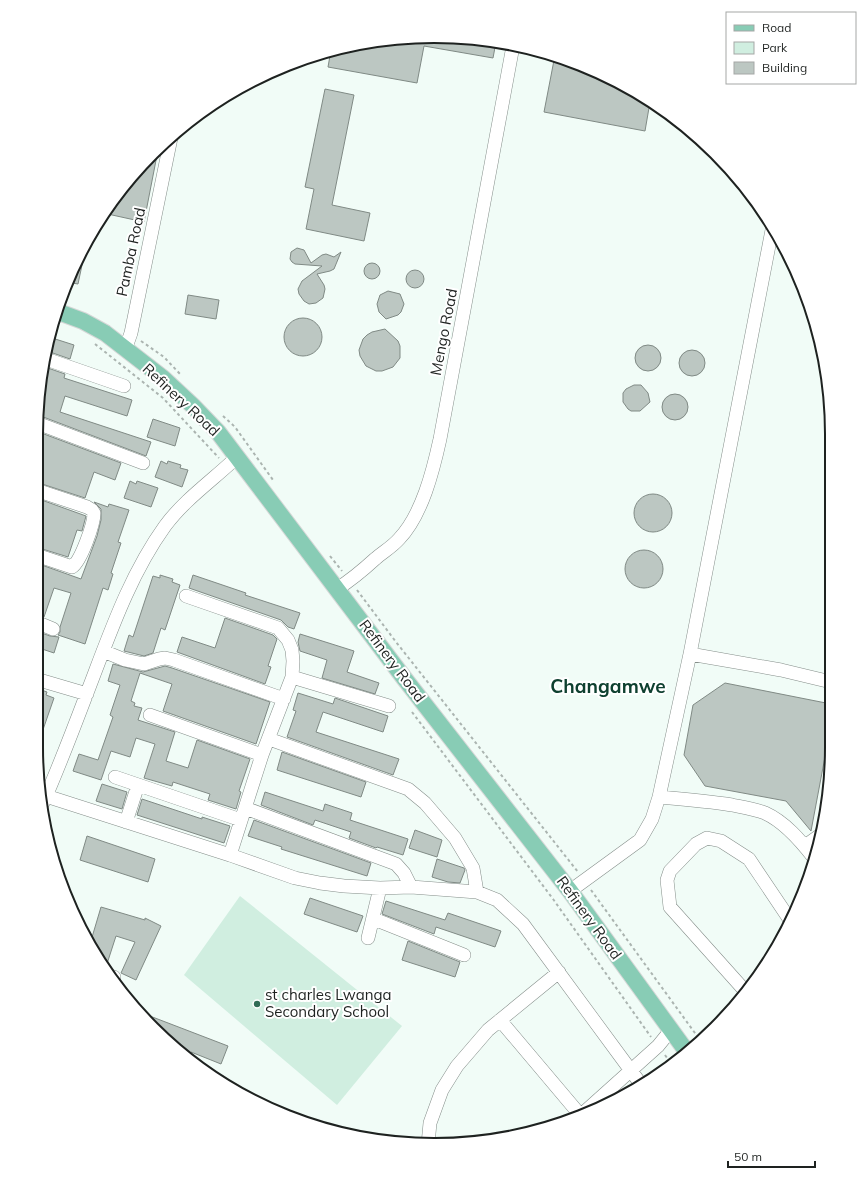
<svg xmlns="http://www.w3.org/2000/svg" width="868" height="1181" viewBox="0 0 868 1181" font-family="Mulish,sans-serif">
  <rect width="100%" height="100%" fill="#f1fcf7"/>
  <path fill="#d0eee0" d="M240,896L402,1026L337,1105L184,975Z"/>
  <path fill="#bcc7c2" stroke="#808a85" d="M408,37L486,39L496,42L493,58L424,46L417,83L328,67L331,50Z
    M555,55L562,57L633,89L650,102L645,131L544,112Z
    M325,89L354,95L332,205L370,213L364,241L306,229L314,189L305,187Z
    M158,150L144,222L103,213L135,171Z
    M297,248L304,250L311,263L322,255L326,254L334,257L341,252L334,269L330,271L317,274L324,285L325,289L323,298L316,303L309,304L304,301L299,294L298,289L302,281L322,266L295,264L292,262L290,259L291,252Z
    M83,251H85L78,284L66,282Z
    M364 271a8 8 0 1 1 16 0a8 8 0 1 1-16 0Z
    M406 279a9 9 0 1 1 18 0a9 9 0 1 1-18 0Z
    M388,291L400,294L404,304L401,312L398,315L386,319L379,312L377,304L380,295Z
    M188,295L219,300L216,319L185,314Z
    M284 337a19 19 0 1 1 38 0a19 19 0 1 1-38 0Z
    M385,329L398,341L400,346V358L393,367L382,371H376L366,366L360,356L359,350L363,339L367,335L372,332Z
    M49,337L74,345L70,359L47,351Z
    M635 358a13 13 0 1 1 26 0a13 13 0 1 1-26 0Z
    M679 363a13 13 0 1 1 26 0a13 13 0 1 1-26 0Z
    M45,367L65,374L64,378L132,400L127,416L65,396L60,412L151,442L146,456L38,415Z
    M634,385H641L648,393L650,402L640,411H631L628,409L623,402V393L626,389Z
    M662 407a13 13 0 1 1 26 0a13 13 0 1 1-26 0Z
    M153,419L180,428L175,446L147,437Z
    M36,431L121,463L115,480L94,472L85,498L36,482V468L41,453L36,452Z
    M161,461L167,464L168,461L181,465L180,468L188,470L182,487L155,477Z
    M130,481L136,484L137,481L158,488L151,507L124,498Z
    M634 513a19 19 0 1 1 38 0a19 19 0 1 1-38 0Z
    M36,498L86,516L82,531L77,530L68,557L36,547Z
    M94,502L108,507L109,504L129,510L118,542L121,543L111,573L113,574L108,590L103,588L85,644L58,635L60,632V627L71,593L54,588L44,617L36,614V563L81,579L97,536L101,520V509Z
    M625 569a19 19 0 1 1 38 0a19 19 0 1 1-38 0Z
    M160,575L173,579L172,582L180,585L165,630L161,628L153,653L144,656L124,651L129,635L133,637L153,576L160,578Z
    M193,575L246,593L245,595L300,613L294,629L288,627L281,620L189,588Z
    M225,618L273,635L277,639L268,666L271,667L265,684L177,652L182,637L215,648Z
    M36,631L50,636L59,637L54,653L36,647Z
    M300,634L354,651L347,672L379,683L375,694L322,678L327,660L300,651L298,642Z
    M113,664L143,672L165,666L172,668L270,702L256,744L163,711L172,684L140,673L131,701L135,703L134,706L142,708L138,720L175,732L166,761L188,768L197,740L250,759L239,791L241,792L236,809L208,800L210,794L173,782L172,786L144,778L155,744L136,738L130,757L111,751L101,780L73,771L79,754L98,760L113,717L110,715L120,685L108,681Z
    M725,683L831,704V725L811,831L786,801L705,786L684,755L693,705Z
    M36,688L47,692L46,695L54,698L38,744H36Z
    M298,693L333,704L335,698L388,716L383,732L323,712L316,732L399,759L393,775L287,737L296,711L293,710Z
    M282,752L366,782L361,797L277,770Z
    M102,784L127,792L122,809L96,801Z
    M265,792L323,811L325,804L352,813L350,820L408,839L403,855L377,847L376,848L349,838L351,832L315,820L313,825L261,805Z
    M142,799L202,819V817L230,826L224,843L137,815Z
    M254,820L371,863L367,876L281,849L282,847L248,836Z
    M415,830L442,840L437,857L409,848Z
    M87,836L155,859L148,882L80,860Z
    M437,859L464,868L465,870L460,883L448,882L432,877Z
    M310,898L363,916L357,932L304,914Z
    M386,901L445,920L448,913L501,931L495,947L436,927L434,934L382,914Z
    M101,907L145,920V918L161,926L136,980L121,973L135,942L116,936L105,970L90,944Z
    M408,941L460,962L455,977L402,960Z
    M142,1013L228,1046L221,1064L191,1052L189,1058L171,1046Z"/>
  <g fill="none" stroke-linecap="round" stroke-linejoin="round">
    <g stroke="#858e8a" stroke-width="14">
      <path id="minor" d="M125,350L131,333L171,138
        M46,359L124,386
        M37,423L143,463
        M36,555L72,567C81,561 94,524 94,513L92,510L87,507L36,490
        M337,589C351,580 363,570 375,559C383,552 392,547 399,539C422,515 433,471 440,439L513,46
        M186,596L278,628L288,640L292,650L293,661L292,677L262,755L230,855
        M36,622L53,629
        M103,651L125,660L144,664L159,659L165,658L174,660L284,699
        M690,654L781,670L831,682
        M292,677L389,706
        M36,679L87,694
        M150,715L262,755
        M269,739L408,789L425,803L455,838L473,868L477,892
        M115,777L241,820
        M46,796L230,855L295,878L320,883L344,886L380,888L411,887L477,892L497,900L523,924L640,1083
        M659,797C683,799 708,801 732,805C742,807 755,809 765,813C785,822 801,841 814,858
        M43,803C59,767 73,730 87,693C109,636 129,576 165,526C185,499 213,480 237,457
        M245,808L396,864L404,873L411,887
        M126,822L138,785
        M805,846L819,836
        M570,891L640,840L652,819L659,797L690,654L772,230
        M374,919L464,955
        M368,938L380,888
        M110,976L114,977
        M746,992L670,907L667,880L670,871L696,844L707,838L721,841L749,859L790,920
        M500,1020L581,1116
        M580,1116L658,1046L671,1030
        M428,1144L430,1123L442,1090L457,1066L488,1030L559,972"/>
    </g>
    <g stroke="#d6d7d7" stroke-width="18">
      <path id="major" d="M56,311L83,321L105,333L163,378L192,405L218,432L404,678L570,891L687,1052"/>
    </g>
    <path stroke="#abb4b0" stroke-width="2" stroke-dasharray="3 3" stroke-linecap="butt" d="M141,341L164,357L180,374
      M95,344L163,398L219,458
      M223,416L235,427L273,480
      M330,556L342,571
      M357,590L396,642L578,872
      M412,712L553,899L651,1037
      M591,890L700,1040
      M665,1055L672,1065"/>
    <use href="#minor" stroke="#fff" stroke-width="13"/>
    <use href="#major" stroke="#88ccb5" stroke-width="16"/>
  </g>
  <circle fill="#306b55" stroke="#fff" stroke-width="1.5" cx="257" cy="1004" r="4"/>
  <g text-anchor="middle" stroke-width="4" stroke-linejoin="round" paint-order="stroke">
    <g font-size="15" fill="#1e2220" stroke="#fff">
      <text transform="translate(131 252) rotate(-78)" y="5">Pamba Road</text>
      <text transform="translate(444 332) rotate(-79)" y="5">Mengo Road</text>
      <text transform="translate(181 400) rotate(43)" y="5">Refinery Road</text>
      <text transform="translate(392 661) rotate(53)" y="5">Refinery Road</text>
      <text transform="translate(589 918) rotate(54)" y="5">Refinery Road</text>
    </g>
    <g font-size="15" fill="#1e2220" stroke="#fff" text-anchor="start">
      <text x="265" y="1000">st charles Lwanga<tspan x="265" dy="17">Secondary School</tspan></text>
    </g>
    <g font-size="19" font-weight="bold" fill="#0f4030" stroke="#fff">
      <text x="608" y="693">Changamwe</text>
    </g>
  </g>
  <path d="M0 0H868V1181H0ZM434 43H434A391 391 0 0 1 825 434V747A391 391 0 0 1 434 1138H434A391 391 0 0 1 43 747V434A391 391 0 0 1 434 43Z" fill="#fff" fill-rule="evenodd"/>
  <path fill="none" stroke="#1e2220" stroke-width="2" d="M434 43H434A391 391 0 0 1 825 434V747A391 391 0 0 1 434 1138H434A391 391 0 0 1 43 747V434A391 391 0 0 1 434 43Z"/>
  <rect x="726" y="12" width="130" height="72" fill="#ffffff" stroke="#a5a7a6"/>
  <rect x="734" y="25" width="20" height="6" fill="#88ccb5" stroke="#a5a7a6"/>
  <text x="762" y="32" font-size="12" fill="#1e2220">Road</text>
  <rect x="734" y="42" width="20" height="12" fill="#d0eee0" stroke="#a5a7a6"/>
  <text x="762" y="52" font-size="12" fill="#1e2220">Park</text>
  <rect x="734" y="62" width="20" height="12" fill="#bcc7c2" stroke="#a5a7a6"/>
  <text x="762" y="72" font-size="12" fill="#1e2220">Building</text>
  <path d="M728 1161v6h87v-6" fill="none" stroke="#1e2220" stroke-width="2"/>
  <text x="734" y="1161" font-size="12" fill="#1e2220" stroke="#ffffff" stroke-width="3" paint-order="stroke">50 m</text>
</svg>
